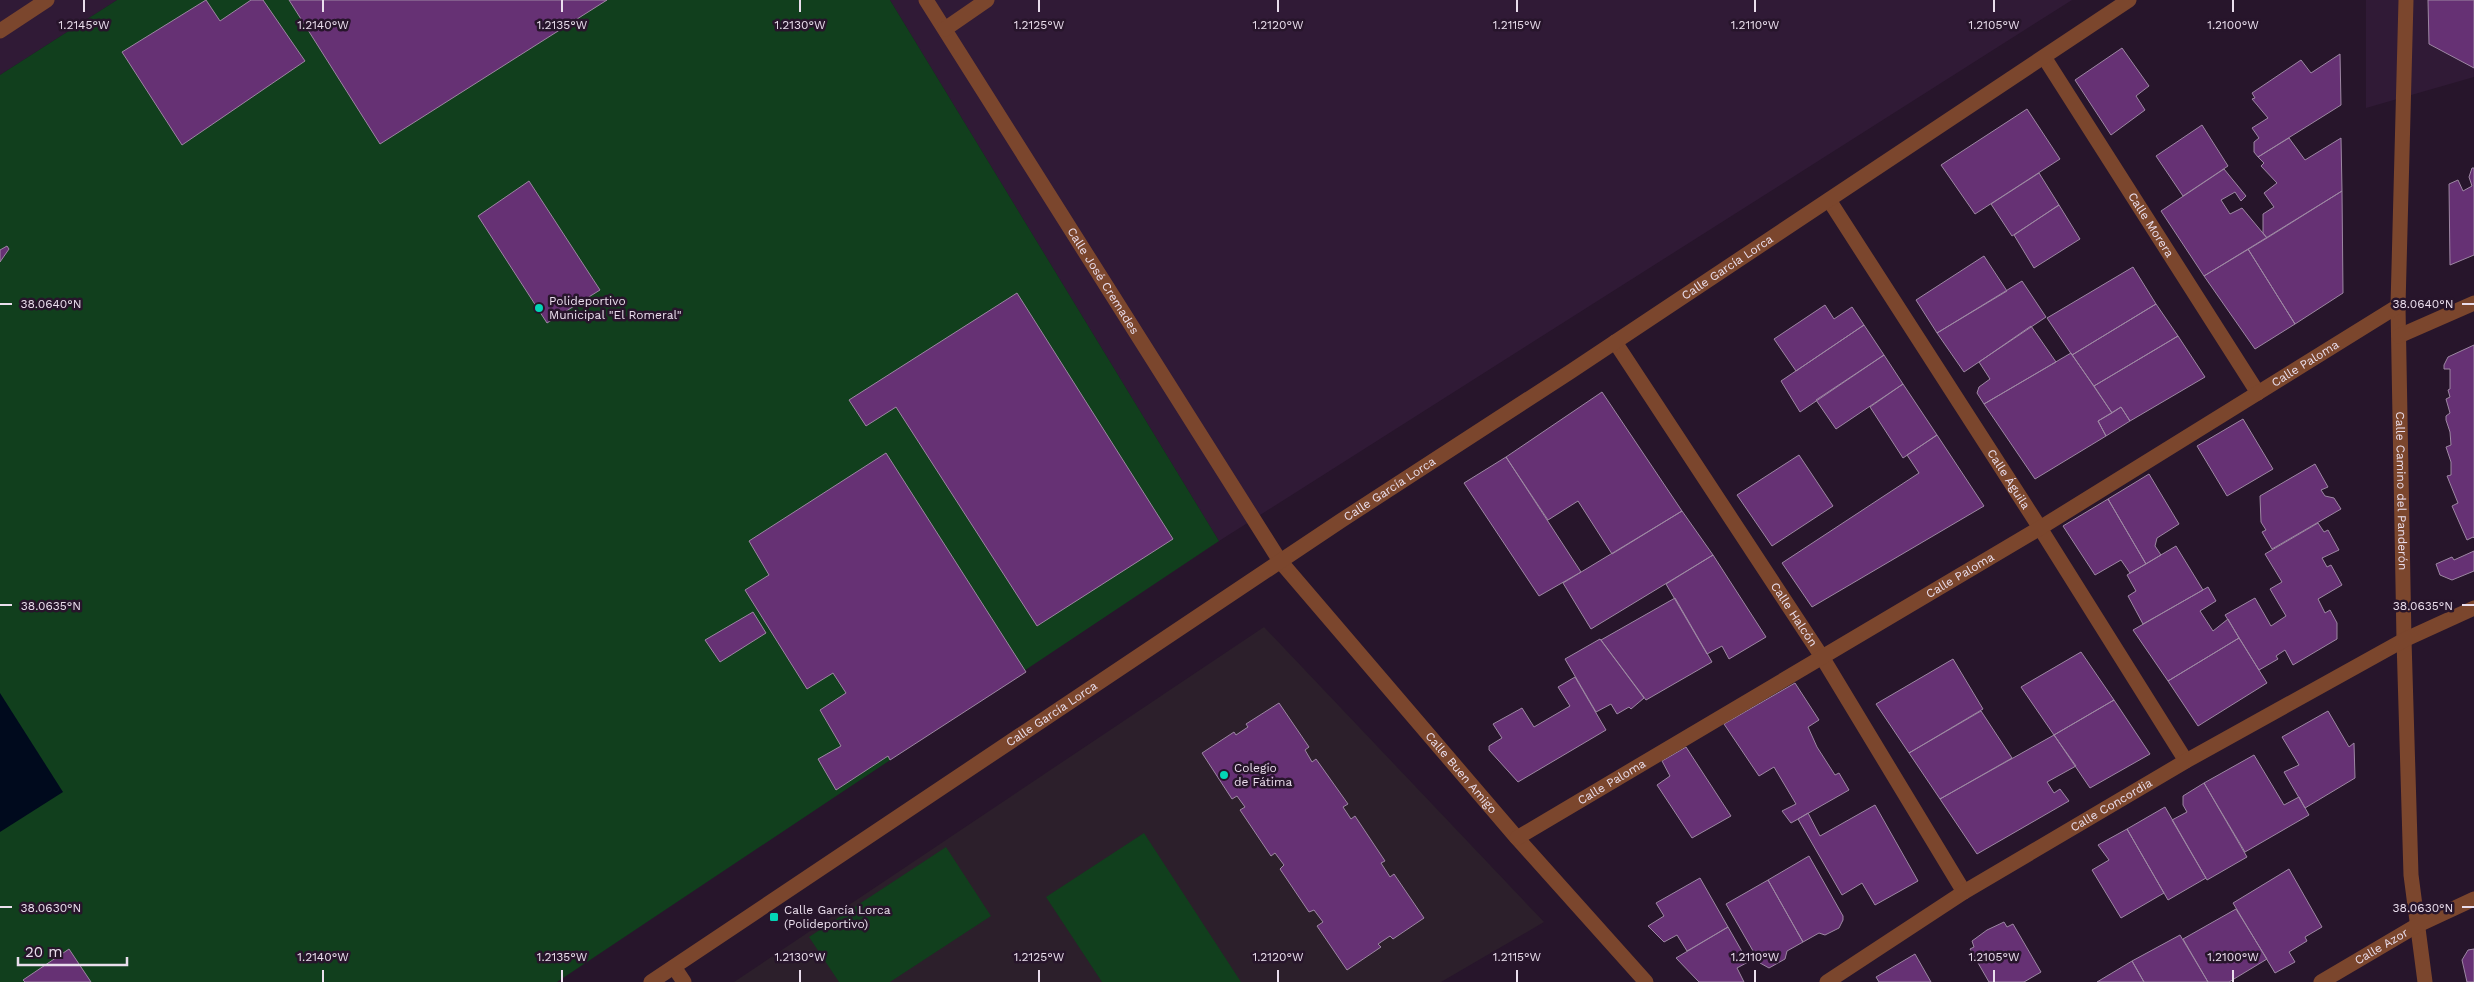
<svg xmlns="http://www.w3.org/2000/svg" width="2474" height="982" viewBox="0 0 2474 982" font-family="'Work Sans',sans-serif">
  <rect width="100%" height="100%" fill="#27152b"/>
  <path fill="#301a36" d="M0,0H117L0,75Z
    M890,0H2072L1219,541Z
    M2366,0H2474V77L2366,108Z"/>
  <path fill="#2c1f2b" d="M1264,627L1544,922L1441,982H734Z"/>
  <path fill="#113f1d" d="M117,0H890L1219,541L557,982H0V75Z
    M1144,833L1241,982H1102L1046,897Z
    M946,847L991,916L890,982H839L809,937Z"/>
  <path fill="#000a1d" d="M0,693L63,792L0,832Z"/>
  <path fill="#663174" stroke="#9d87a3" d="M206,0L220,21L251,0H263L305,61L182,145L122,52Z
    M289,0H607L380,144Z
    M2428,0H2474V68L2429,44Z
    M2122,48L2149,86L2136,96L2145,110L2111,135L2075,80Z
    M2340,54L2341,105L2258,157L2254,152V142L2259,138L2252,128L2268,118L2252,99L2255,98L2252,93L2301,60L2311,73Z
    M2027,109L2060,159L1975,214L1941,165Z
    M2202,125L2228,166L2183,196L2156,156Z
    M2289,138L2305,160L2341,138L2342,191L2267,238L2263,233V214L2274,207L2264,193L2277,183L2261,166L2264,163L2258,157Z
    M2472,168H2474V255L2450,265L2449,184L2458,180L2463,191L2472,186L2469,177Z
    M2224,169L2246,196L2241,201L2235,192L2221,200L2230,214L2242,208L2267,238L2204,276L2161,211Z
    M2039,173L2059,205L2012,236L1991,204Z
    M529,181L600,290L547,323L478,216Z
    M2342,191L2343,293L2295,324L2248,249Z
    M2059,205L2080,239L2034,268L2014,235Z
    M7,246L9,249L0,262V250Z
    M2248,249L2295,324L2255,349L2204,276Z
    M1984,256L2007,291L1937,333L1916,300Z
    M2133,267L2156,304L2072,355L2047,318Z
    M2022,281L2046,317L1964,372L1937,333Z
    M1017,293L1173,539L1037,626L896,407L866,426L849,400Z
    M2156,304L2178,336L2094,386L2072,355Z
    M1825,305L1834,319L1852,307L1864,325L1796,371L1774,339Z
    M1864,325L1884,355L1800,412L1781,381Z
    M2031,326L2056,362L1984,404L1977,393L1979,387L1990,379L1979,362Z
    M2178,336L2205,377L2130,421L2121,407L2112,413L2094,386Z
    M2474,345V538L2473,537L2467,540L2452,506L2458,503L2447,476L2451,475V462L2446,447L2451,445L2450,432L2446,420V416L2450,413L2446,399L2450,397L2448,390L2450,389V369H2444V365L2448,357Z
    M2071,353L2112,413L2098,421L2106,436L2035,479L1984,404Z
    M1884,355L1903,384L1836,429L1816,400Z
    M1903,384L1937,435L1903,458L1870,407Z
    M1602,392L1682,511L1612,554L1578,501L1548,520L1506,457Z
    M2121,407L2130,421L2106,436L2098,421Z
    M2243,419L2273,469L2227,496L2197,446Z
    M1937,435L1984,506L1812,607L1782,563L1919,473L1907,455Z
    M886,453L1026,672L890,760L888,756L836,790L818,759L841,746L820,710L846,693L833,673L807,689L745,590L769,575L749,541Z
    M1799,455L1833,506L1772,546L1737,495Z
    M1506,457L1581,572L1539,596L1464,483Z
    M2315,464L2328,487L2321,490L2325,496L2334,498L2341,509L2272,549L2262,532L2266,530L2261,522L2260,496Z
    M2149,474L2179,524L2157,538L2155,546L2161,555L2146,564L2108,499Z
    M2108,499L2146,564L2130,573L2121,560L2095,575L2063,526Z
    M1682,511L1713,555L1591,629L1563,583Z
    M2318,523L2324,532L2328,530L2339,550L2322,558L2327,567L2331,565L2342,585L2318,599L2325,613L2330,610L2337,623V639L2293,665L2285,650L2276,656L2278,659L2259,670L2225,615L2255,598L2271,626L2286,616L2270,589L2282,582L2265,554Z
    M2176,546L2203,590L2143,624L2128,596L2136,591L2127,575Z
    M2474,551V571L2452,580L2440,575L2436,564L2452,557L2454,560Z
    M1713,555L1766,637L1729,659L1722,646L1707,654L1666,584Z
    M2208,587L2216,601L2200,611L2213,631L2228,619L2239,638L2168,681L2133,630Z
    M1675,598L1712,662L1646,700L1601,640Z
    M753,612L766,633L720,662L705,640Z
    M2239,638L2267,683L2198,726L2168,681Z
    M1600,639L1644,698L1631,709L1629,707L1617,714L1611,704L1596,712L1565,659Z
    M2081,652L2114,700L2054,735L2021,687Z
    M1953,659L1983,709L1909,753L1876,704Z
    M1575,677L1606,730L1518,782L1489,750V746L1502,738L1493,724L1522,708L1534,727L1570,706L1558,687Z
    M1795,683L1819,720L1808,727L1817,747L1835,775L1839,773L1849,790L1791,823L1782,811L1796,804L1774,767L1759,776L1724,724Z
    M2114,700L2150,754L2090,788L2054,735Z
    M1279,703L1309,747L1305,750L1312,762L1316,759L1348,804L1343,807L1351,819L1355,816L1385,861L1381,863L1390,877L1394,874L1424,918L1393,939L1390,936L1378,944L1381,947L1347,970L1317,926L1323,922L1314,910L1309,912L1280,869L1284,865L1275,853L1271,856L1240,810L1245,807L1237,796L1232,799L1202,753L1234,732L1236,735L1248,727L1246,724Z
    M1981,711L2012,758L1940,799L1909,753Z
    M2328,711L2349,747L2354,743L2355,778L2305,808L2284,772L2299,765L2282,737Z
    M2054,735L2076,766L2047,782L2054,793L2060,789L2069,801L1977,854L1940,799Z
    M1686,747L1731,816L1692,838L1657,785L1670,776L1662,761Z
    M2254,755L2284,805L2299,797L2309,815L2245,852L2204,783Z
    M2204,783L2247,857L2207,880L2172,820L2187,812L2183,805V796Z
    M1875,805L1918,881L1875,905L1862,883L1842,895L1798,819L1808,813L1820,836Z
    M2165,807L2206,878L2168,900L2127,829Z
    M2127,829L2164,893L2121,918L2092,870L2109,860L2098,845Z
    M1809,856L1843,916V920L1839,928L1825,935L1819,933L1803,942L1768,880Z
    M2289,869L2322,927L2305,937L2307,941L2289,952L2295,962L2275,973L2233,903Z
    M1700,878L1728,927L1687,951L1677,935L1664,942L1648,926L1664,916L1656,903Z
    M1768,880L1803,942L1787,951L1785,959L1769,968L1760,963L1726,904Z
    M2236,909L2267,959L2229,982H2208L2183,939Z
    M2004,922L2007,927L2013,924L2041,972L2024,982H1989L1970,949L1974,947L1972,941L1987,930Z
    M1728,927L1748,962L1737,968L1744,982H1699L1676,958Z
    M2180,935L2208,982H2144L2132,961Z
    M69,949L91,982H25L23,980Z
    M2474,949V982H2467L2462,960L2468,950Z
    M1915,954L1931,982H1879L1876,977Z
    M2132,961L2144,982H2097Z"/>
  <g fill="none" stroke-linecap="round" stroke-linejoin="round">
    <g stroke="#7b462d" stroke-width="15">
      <path id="s1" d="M926,0L1280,561L1517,838L1646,982"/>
      <path id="s2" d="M2406,0L2398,306L2404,640L2411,875L2425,982"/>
      <path d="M945,29L987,0"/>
      <path d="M0,31L47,0"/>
      <path id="s3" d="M2044,57L2258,393"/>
      <path id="s4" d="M1829,200L2040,528L2186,761"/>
      <path d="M2399,336L2474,303"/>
      <path id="s5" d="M1615,342L1822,657L1964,892"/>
      <path id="s6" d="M1517,838L2040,528L2398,306"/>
      <path d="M674,967L684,982"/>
      <path id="s7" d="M651,982L1342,520L1570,372L2129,0"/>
      <path id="s8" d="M1827,982L1964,892L2186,761L2404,640L2474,608"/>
      <path id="s9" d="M2321,982L2416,926L2474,899"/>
    </g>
  </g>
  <path fill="none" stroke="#eadeed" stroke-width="2" d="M84,0V12M323,0V12M562,0V12M800,0V12M1039,0V12M1278,0V12M1517,0V12M1755,0V12M1994,0V12M2233,0V12M0,304H12M2462,304H2474M0,605H12M2462,605H2474M0,907H12M2462,907H2474M323,970V982M562,970V982M800,970V982M1039,970V982M1278,970V982M1517,970V982M1755,970V982M1994,970V982M2233,970V982"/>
  <g fill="#03d5b6" stroke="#27152b" stroke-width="2">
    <circle cx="539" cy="308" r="5"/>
    <circle cx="1224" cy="775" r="5"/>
    <rect x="769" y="912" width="10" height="10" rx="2.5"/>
  </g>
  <g text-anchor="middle" stroke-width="5" stroke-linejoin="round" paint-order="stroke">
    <g font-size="12" fill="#eadeed" stroke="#27152b">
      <text dy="4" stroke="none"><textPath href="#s3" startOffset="199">Calle Morera</textPath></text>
      <text dy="4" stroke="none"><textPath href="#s7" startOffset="1292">Calle García Lorca</textPath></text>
      <text dy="4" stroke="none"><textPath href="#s1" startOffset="332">Calle José Cremades</textPath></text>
      <text dy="4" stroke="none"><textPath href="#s6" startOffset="920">Calle Paloma</textPath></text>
      <text dy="4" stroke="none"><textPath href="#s4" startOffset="332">Calle Águila</textPath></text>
      <text dy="4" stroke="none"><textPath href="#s7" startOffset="888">Calle García Lorca</textPath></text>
      <text dy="4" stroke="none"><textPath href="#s2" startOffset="491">Calle Camino del Panderón</textPath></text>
      <text dy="4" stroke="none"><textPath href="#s6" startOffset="515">Calle Paloma</textPath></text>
      <text dy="4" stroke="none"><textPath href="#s5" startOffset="326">Calle Halcón</textPath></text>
      <text dy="4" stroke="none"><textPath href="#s7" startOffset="482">Calle García Lorca</textPath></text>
      <text dy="4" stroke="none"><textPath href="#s1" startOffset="942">Calle Buen Amigo</textPath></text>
      <text dy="4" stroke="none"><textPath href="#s6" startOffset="110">Calle Paloma</textPath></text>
      <text dy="4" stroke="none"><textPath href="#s8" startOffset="335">Calle Concordia</textPath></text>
      <text dy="4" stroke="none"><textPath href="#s9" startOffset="70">Calle Azor</textPath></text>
    </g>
    <g font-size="12" fill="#eadeed" stroke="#27152b" text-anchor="start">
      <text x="549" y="305">Polideportivo<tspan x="549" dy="14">Municipal "El Romeral"</tspan></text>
      <text x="1234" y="772">Colegio<tspan x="1234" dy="14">de Fátima</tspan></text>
      <text x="784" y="914">Calle García Lorca<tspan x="784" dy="14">(Polideportivo)</tspan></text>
    </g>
  </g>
  <g font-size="12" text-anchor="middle" fill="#eadeed" stroke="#27152b" stroke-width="5" stroke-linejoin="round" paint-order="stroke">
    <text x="84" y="29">1.2145°W</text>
    <text x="323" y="29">1.2140°W</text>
    <text x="562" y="29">1.2135°W</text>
    <text x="800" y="29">1.2130°W</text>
    <text x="1039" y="29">1.2125°W</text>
    <text x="1278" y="29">1.2120°W</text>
    <text x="1517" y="29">1.2115°W</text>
    <text x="1755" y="29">1.2110°W</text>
    <text x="1994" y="29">1.2105°W</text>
    <text x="2233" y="29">1.2100°W</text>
    <text x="51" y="308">38.0640°N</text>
    <text x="2423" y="308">38.0640°N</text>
    <text x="51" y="610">38.0635°N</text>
    <text x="2423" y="610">38.0635°N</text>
    <text x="51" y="912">38.0630°N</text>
    <text x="2423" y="912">38.0630°N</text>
    <text x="323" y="961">1.2140°W</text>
    <text x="562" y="961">1.2135°W</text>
    <text x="800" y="961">1.2130°W</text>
    <text x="1039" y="961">1.2125°W</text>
    <text x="1278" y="961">1.2120°W</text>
    <text x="1517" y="961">1.2115°W</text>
    <text x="1755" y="961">1.2110°W</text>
    <text x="1994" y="961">1.2105°W</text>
    <text x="2233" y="961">1.2100°W</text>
  </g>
  <path d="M18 957v8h109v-8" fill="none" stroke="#eadeed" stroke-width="2.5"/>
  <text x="25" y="957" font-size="15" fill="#eadeed" stroke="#27152b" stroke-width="4" paint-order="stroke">20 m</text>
</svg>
